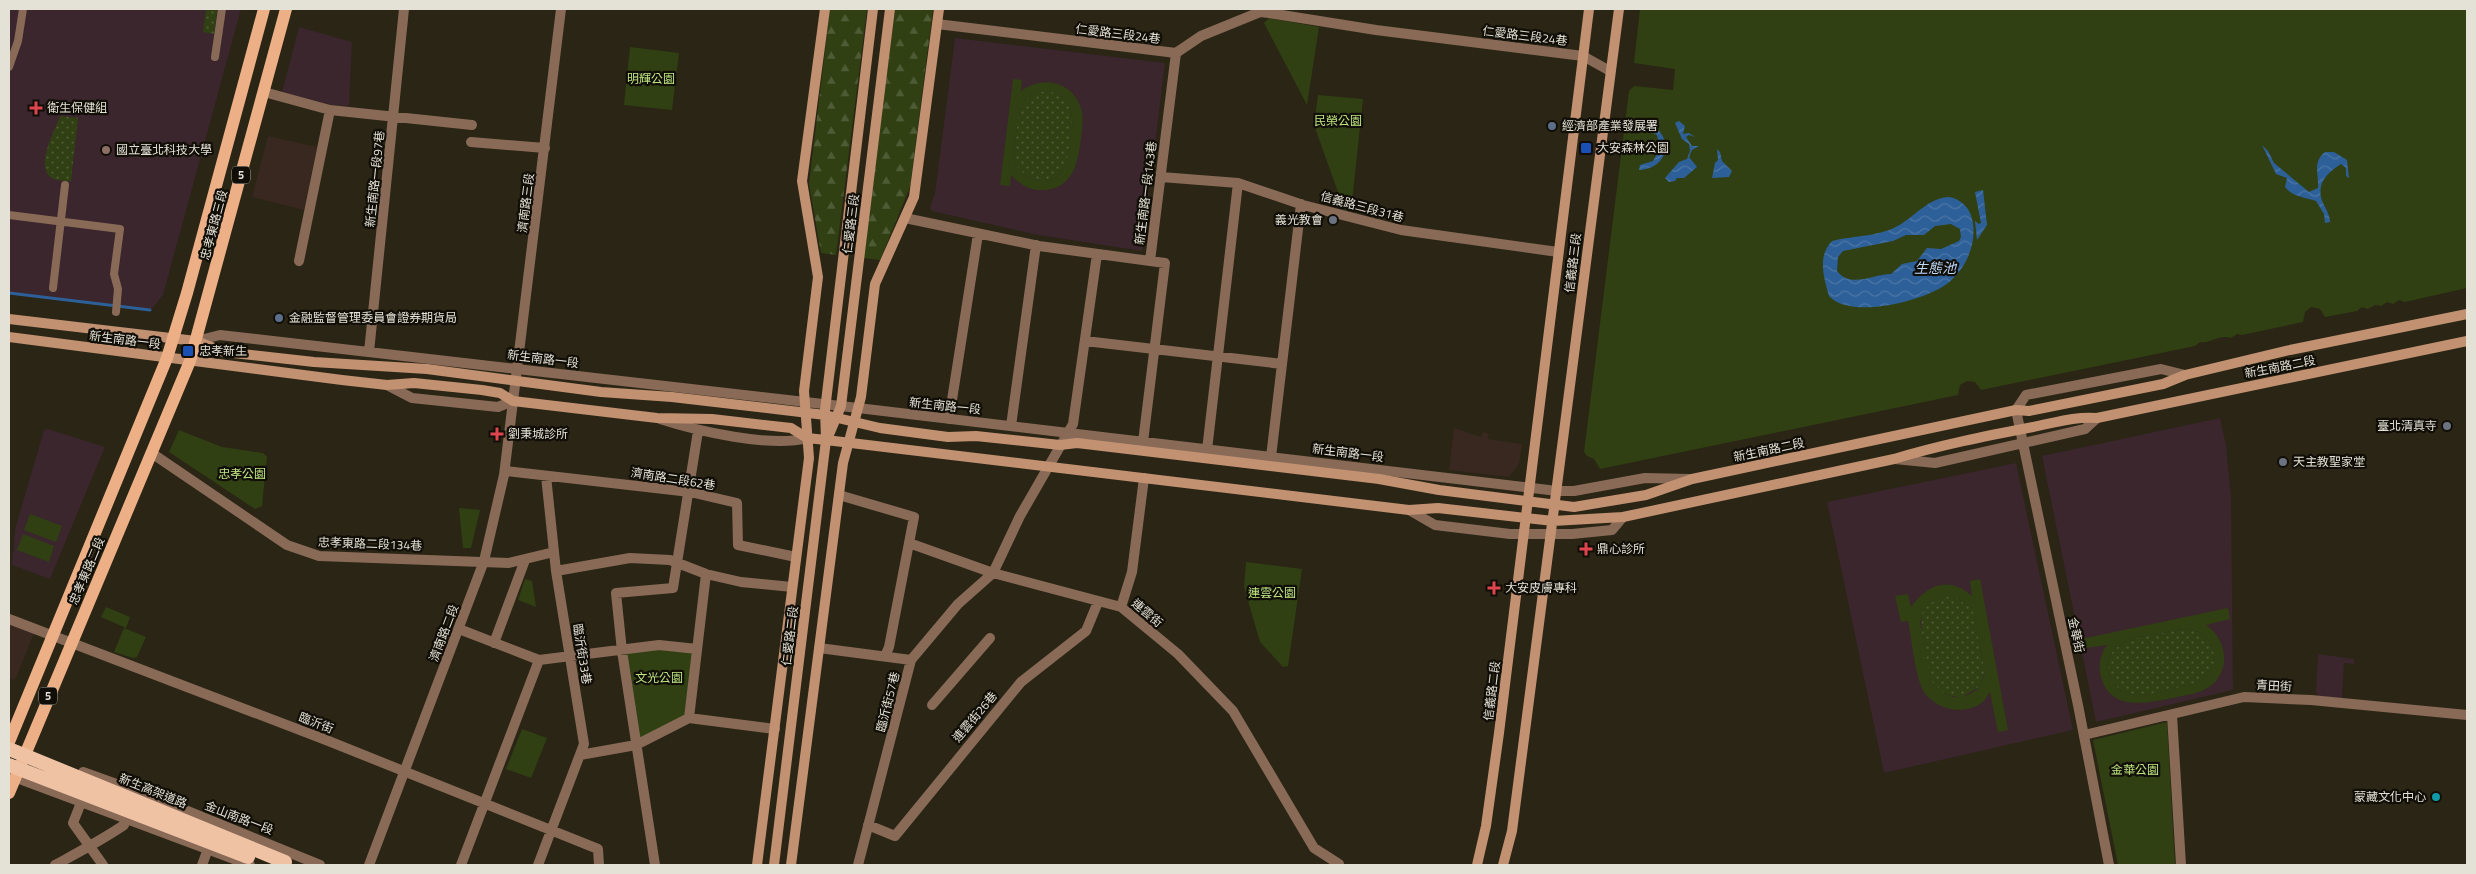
<svg xmlns="http://www.w3.org/2000/svg" width="2476" height="874" viewBox="0 0 2476 874" font-family="'Titillium Web','Noto Sans TC',sans-serif">
  <defs>
    <pattern id="grass-dots" width="8" height="8" patternUnits="userSpaceOnUse" patternTransform="scale(1.25)"><rect width="8" height="8" fill="#304013"/><path d="M2 2h.1M6 6h.1" fill="none" stroke="#4e5b35" stroke-width="1.8" stroke-linecap="round"/></pattern>
    <pattern id="forest-firs" width="22" height="20" patternUnits="userSpaceOnUse" patternTransform="scale(1.25)"><rect width="22" height="20" fill="#304013"/><path d="M5 1l3.5 6h-7zM16 11l3.5 6h-7z" fill="#4e5b35"/></pattern>
    <pattern id="water-waves" width="16" height="10" patternUnits="userSpaceOnUse" patternTransform="scale(1.25)"><rect width="16" height="10" fill="#2d6099"/><path d="M0 5q4-4 8 0t8 0" fill="none" stroke="#4b76a6"/></pattern>
  </defs>
  <rect width="100%" height="100%" fill="#2a2514"/>
  <path fill="#39281f" d="M268,136L317,147L304,210L252,197Z
    M1454,428L1481,437L1483,432L1489,434L1488,439L1522,444L1519,464L1509,477L1449,470Z
    M9,620L35,631L15,680L9,678Z"/>
  <path fill="#3a262c" d="M9,9H241L163,295L152,309L9,292Z
    M299,27L352,42L349,106L332,105L282,92Z
    M955,38L1165,63L1142,251L1038,235L932,211L930,208L935,193Z
    M2220,418L2226,445L2231,497L2233,690L2096,722L2042,456Z
    M48,429L105,447L50,579L12,565L15,529L44,430Z
    M2016,463L2073,730L1884,773L1827,502Z
    M2318,654L2354,659V664L2344,663L2342,699L2319,697L2316,692Z"/>
  <path fill="url(#grass-dots)" d="M206,9L217,10L214,34L203,32Z
    M1045,91C1074,94 1074,117 1071,140C1069,163 1059,192 1029,177C1022,174 1017,168 1015,160C1013,151 1015,142 1016,133C1018,112 1021,94 1045,91Z
    M60,116L78,118L71,181C66,181 59,181 54,179C32,170 56,129 60,116Z
    M1942,597H1956L1973,610L1985,671L1980,686L1962,697C1950,697 1939,693 1932,682C1926,672 1918,620 1923,610C1928,603 1935,600 1942,597Z
    M2184,629C2216,629 2227,671 2196,683C2179,687 2152,696 2135,695C2124,694 2115,688 2111,678C2092,637 2160,634 2184,629Z"/>
  <path fill="url(#forest-firs)" d="M830,9H867L836,255L821,253L809,184Z
    M895,9H933L910,187L880,260L864,258Z"/>
  <path fill="#304013" fill-rule="evenodd" d="M1640,9H2467V288L2405,302L2399,300L2393,304L2387,302L2381,306L2375,305L2368,309L2362,307L2357,311L2325,317L2320,309L2311,307L2305,312L2303,322L2242,335L2237,334L2231,338C2220,334 2210,344 2200,342L2195,346L1981,390L1975,382L1967,381L1960,385L1958,395L1600,469L1594,459L1587,456L1584,452L1629,91L1634,86L1673,90L1675,69L1634,63Z
    M1269,18L1319,27L1307,105L1264,23Z
    M630,47L679,53L672,110L624,105Z
    M1013,79L1022,80L1021,91C1042,75 1072,81 1081,108C1084,118 1082,128 1081,138C1078,162 1074,187 1045,190C1031,191 1020,185 1011,175L1010,186L1000,185ZM1045,91C1074,94 1074,117 1071,140C1069,161 1060,189 1033,179C1024,176 1017,169 1015,160C1013,151 1015,142 1016,133C1018,113 1021,94 1045,91Z
    M1318,95L1363,99L1351,211L1344,209L1314,125Z
    M179,430L222,447L263,453L267,457L262,506L255,509L169,452Z
    M459,508L480,510L471,548H463Z
    M30,514L62,526L56,542L24,530Z
    M23,534L54,546L49,562L17,550Z
    M1246,562L1302,569L1288,666L1283,667L1260,642L1244,587Z
    M525,579L532,581L536,607L518,600Z
    M1980,579L2008,730L1998,732L1990,692C1988,694 1986,699 1984,701C1965,718 1930,709 1921,686C1914,668 1912,640 1908,621L1901,622L1895,596L1908,594L1911,607C1928,584 1949,576 1972,596L1970,581ZM1942,597H1956L1973,610L1985,672L1980,686L1972,693L1962,697H1953L1945,694L1931,681L1920,623L1923,611L1931,602Z
    M106,607L130,617L126,628L101,617Z
    M2228,608L2230,619L2206,625C2227,639 2232,671 2209,687C2199,694 2185,695 2173,698C2146,703 2111,712 2101,677C2098,666 2100,654 2107,645L2084,648L2081,639ZM2184,629C2216,629 2227,671 2196,683C2177,687 2154,696 2135,695C2124,694 2115,688 2111,678C2092,637 2160,634 2184,629Z
    M124,628L146,637L137,657L133,658L114,652Z
    M658,647L693,651L685,716L638,739L624,652Z
    M2167,722L2175,865H2118L2093,740Z
    M522,729L547,738L531,778L506,769Z"/>
  <path fill="url(#water-waves)" fill-rule="evenodd" d="M1679,121L1685,126L1683,134L1689,133L1695,137L1689,135L1686,137L1692,146H1699L1692,150L1689,157L1697,167L1684,178H1677L1675,181L1669,182L1665,178L1679,162L1687,159L1690,151L1689,144L1682,139L1675,123Z
    M1645,123C1675,131 1671,169 1639,170L1640,165L1653,161L1660,149L1657,135L1644,128Z
    M2262,145L2268,151L2274,163L2309,192L2318,188C2319,173 2312,163 2325,152H2334L2347,160L2349,178L2346,176V168L2341,164C2327,173 2315,184 2323,203C2326,209 2330,216 2330,222L2325,223L2324,214L2316,201C2305,197 2293,197 2285,187L2287,178L2276,174Z
    M1717,149L1720,152L1722,161L1732,171L1729,177L1712,178L1715,163L1718,160Z
    M1983,190L1987,225L1977,240L1975,221L1979,224L1981,223L1975,192Z
    M1949,197C1961,199 1970,208 1972,219C1978,242 1966,269 1948,283C1925,301 1851,320 1829,296C1824,278 1817,256 1832,241C1855,235 1881,237 1901,224C1917,214 1929,198 1949,197ZM1951,224L1960,229L1961,237L1959,241L1941,249L1927,248L1917,261L1902,264L1891,274C1873,274 1851,289 1837,271L1838,257L1843,251L1893,241L1906,235H1924L1935,226Z"/>
  <g fill="none" stroke-linecap="round" stroke-linejoin="round">
    <path stroke="#2d6099" stroke-width="3" d="M9,293L150,310"/>
    <path stroke="#886a57" stroke-width="8" d="M215,57L222,9
      M9,67L18,41L23,9
      M9,215L120,229L114,274L118,289L116,312
      M53,288L65,185"/>
    <path stroke="#886a57" stroke-width="10" d="M937,24L1176,53L1201,36L1260,12L1269,13L1376,30L1583,56L1610,71
      M264,92L330,110L472,125
      M471,142L545,148
      M1161,177L1238,183L1303,205L1401,230L1558,252
      M905,218L1039,246L1165,263L1143,442
      M299,261L330,110
      M1150,261L1176,53
      M196,341L220,335L858,408L1557,491H1574L1645,478L1691,479
      M1085,341L1282,364
      M369,352L404,9
      M387,385L412,398L498,407L513,401
      M2016,410L2026,395L2161,369L2185,375
      M660,419C697,431 771,448 807,438
      M949,419L978,234
      M1011,426L1036,245
      M1207,450L1238,183
      M153,454L287,545L319,556L509,563L554,552
      M1271,457L1301,204
      M1895,459L1935,463L2085,429L2097,418
      M505,471L690,492L737,503L738,545L796,557
      M839,495L914,517L909,543L993,573L1121,607L1178,654L1233,711L1314,848L1339,864
      M1409,510L1435,525L1510,534H1572L1612,530L1623,517
      M556,571L630,558L670,560L706,574L741,582L792,587
      M1121,607L1132,572L1144,478
      M9,619L326,740L598,849L599,865
      M459,629L539,660L659,645L697,649
      M494,643L525,560
      M819,648L911,660
      M885,656L889,647L909,543
      M932,705L990,638
      M2172,715L2181,865
      M689,718L706,574
      M2084,735L2244,697L2311,700L2467,715
      M580,755L636,745L689,718L775,729
      M84,795L73,823L103,865
      M868,825L895,836L1021,682L1086,631L1098,602
      M55,865C79,852 102,840 124,825L126,820
      M202,865L208,849
      M461,865L539,660
      M538,865L584,744L556,571L546,476
      M655,865L622,651L616,593L673,588L698,431
      M858,865L911,660L958,604L993,573L1020,516L1073,424L1097,254"/>
    <path stroke="#886a57" stroke-width="10" d="M2016,410L2078,705L2109,865
      M83,772L158,799L320,865
      M9,775L250,865
      M369,865L484,561L504,475L561,9"/>
    <path stroke="#c19172" stroke-width="10" d="M9,319L196,341L224,352L314,362L427,369L601,392L672,397L825,415L880,428L948,437L976,436L1060,445L1077,443L1379,479L1439,490L1574,507L1646,495L1692,479L2016,410L2029,411L2163,384L2185,375L2290,350L2467,314
      M9,337L342,380L387,385L414,383L482,390L500,393L513,401L657,418L712,419L791,428L807,438L826,440L1409,510L1438,508L1553,521L1623,517L1894,459C1940,445 1986,436 2033,427C2054,423 2075,416 2097,418L2467,341
      M828,437L841,406L890,9
      M757,865L809,458L804,391L818,277L802,181L825,9
      M774,865L826,440L825,410L873,9
      M791,865L843,463L861,397L875,284L914,197L939,9
      M1477,865L1486,826L1499,733L1589,9
      M1503,865L1512,831L1619,9"/>
    <path stroke="#edaf86" stroke-width="12" d="M9,742L167,358L187,293L264,9
      M9,793L190,361L286,9"/>
    <path stroke="#f0c2a4" stroke-width="14" d="M9,749L285,862
      M9,765L248,857"/>
  </g>
  <g fill="#e0444e" stroke="#110e07" stroke-width="2">
    <path d="M33.5 100.5h5v5h5v5h-5v5h-5v-5h-5v-5h5z"/>
    <path d="M494.5 426.5h5v5h5v5h-5v5h-5v-5h-5v-5h5z"/>
    <path d="M1583.5 541.5h5v5h5v5h-5v5h-5v-5h-5v-5h5z"/>
    <path d="M1491.5 580.5h5v5h5v5h-5v5h-5v-5h-5v-5h5z"/>
  </g>
  <g fill="#5c6f8a" stroke="#110e07" stroke-width="2">
    <circle cx="1552" cy="126" r="5"/>
    <circle cx="279" cy="318" r="5"/>
  </g>
  <g fill="#1a4fb4" stroke="#110e07" stroke-width="2">
    <rect x="1580" y="142" width="12" height="12" rx="2.5"/>
    <rect x="182" y="345" width="12" height="12" rx="2.5"/>
  </g>
  <circle fill="#8d6e63" stroke="#110e07" stroke-width="2" cx="106" cy="150" r="5"/>
  <g fill="#6b7280" stroke="#110e07" stroke-width="2">
    <circle cx="1333" cy="220" r="5"/>
    <circle cx="2447" cy="426" r="5"/>
    <circle cx="2283" cy="462" r="5"/>
  </g>
  <circle fill="#0f9aa8" stroke="#110e07" stroke-width="2" cx="2436" cy="797" r="5"/>
  <g text-anchor="middle" stroke-width="4.5" stroke-linejoin="round" paint-order="stroke">
    <g fill="#110e07" stroke="#a5a298" stroke-width="1">
      <rect x="232" y="166.5" width="18" height="17" rx="4"/>
      <rect x="39" y="687.5" width="18" height="17" rx="4"/>
    </g>
    <g font-size="11" font-weight="bold" fill="#e4e1d6">
      <text x="241" y="179">5</text>
      <text x="48" y="700">5</text>
    </g>
    <g font-size="12" fill="#e4e1d6" stroke="#110e07">
      <text transform="translate(1118 34) rotate(7)" y="4">仁愛路三段24巷</text>
      <text transform="translate(1525 36) rotate(7)" y="4">仁愛路三段24巷</text>
      <text transform="translate(375 179) rotate(-84)" y="4">新生南路一段97巷</text>
      <text transform="translate(1146 193) rotate(-83)" y="4">新生南路一段143巷</text>
      <text transform="translate(526 203) rotate(-83)" y="4">濟南路三段</text>
      <text transform="translate(1362 207) rotate(15)" y="4">信義路三段31巷</text>
      <text transform="translate(851 224) rotate(-83)" y="4">仁愛路三段</text>
      <text transform="translate(214 225) rotate(-75)" y="4">忠孝東路三段</text>
      <text transform="translate(1573 263) rotate(-83)" y="4">信義路三段</text>
      <text transform="translate(125 340) rotate(7)" y="4">新生南路一段</text>
      <text transform="translate(543 359) rotate(7)" y="4">新生南路一段</text>
      <text transform="translate(2280 367) rotate(-11)" y="4">新生南路二段</text>
      <text transform="translate(945 406) rotate(6)" y="4">新生南路一段</text>
      <text transform="translate(1769 450) rotate(-12)" y="4">新生南路二段</text>
      <text transform="translate(1348 453) rotate(7)" y="4">新生南路一段</text>
      <text transform="translate(673 479) rotate(9)" y="4">濟南路二段62巷</text>
      <text transform="translate(370 544) rotate(2)" y="4">忠孝東路二段134巷</text>
      <text transform="translate(87 571) rotate(-67)" y="4">忠孝東路二段</text>
      <text transform="translate(1147 613) rotate(40)" y="4">連雲街</text>
      <text transform="translate(444 633) rotate(-69)" y="4">濟南路二段</text>
      <text transform="translate(2076 635) rotate(78)" y="4">金華街</text>
      <text transform="translate(790 636) rotate(-83)" y="4">仁愛路二段</text>
      <text transform="translate(582 654) rotate(81)" y="4">臨沂街33巷</text>
      <text transform="translate(2274 686) rotate(3)" y="4">青田街</text>
      <text transform="translate(1492 691) rotate(-83)" y="4">信義路二段</text>
      <text transform="translate(888 702) rotate(-76)" y="4">臨沂街57巷</text>
      <text transform="translate(975 717) rotate(-50)" y="4">連雲街26巷</text>
      <text transform="translate(316 723) rotate(21)" y="4">臨沂街</text>
      <text transform="translate(153 791) rotate(22)" y="4">新生高架道路</text>
      <text transform="translate(239 818) rotate(21)" y="4">金山南路一段</text>
    </g>
    <g font-size="12" fill="#bfe780" stroke="#110e07">
      <text x="651" y="83">明輝公園</text>
      <text x="1338" y="125">民榮公園</text>
      <text x="242" y="478">忠孝公園</text>
      <text x="1272" y="597">連雲公園</text>
      <text x="659" y="682">文光公園</text>
      <text x="2135" y="774">金華公園</text>
    </g>
    <g font-size="12" fill="#e4e1d6" stroke="#110e07" text-anchor="start">
      <text x="47" y="112">衛生保健組</text>
      <text x="1562" y="130">經濟部產業發展署</text>
      <text x="1597" y="152">大安森林公園</text>
      <text x="116" y="154">國立臺北科技大學</text>
      <text x="1323" y="224" text-anchor="end">義光教會</text>
      <text x="289" y="322">金融監督管理委員會證券期貨局</text>
      <text x="199" y="355">忠孝新生</text>
      <text x="2437" y="430" text-anchor="end">臺北清真寺</text>
      <text x="508" y="438">劉秉城診所</text>
      <text x="2293" y="466">天主教聖家堂</text>
      <text x="1597" y="553">鼎心診所</text>
      <text x="1505" y="592">大安皮膚專科</text>
      <text x="2426" y="801" text-anchor="end">蒙藏文化中心</text>
    </g>
    <g font-size="14" font-style="italic" fill="#bdd9fa" stroke="#110e07">
      <text x="1935" y="273">生態池</text>
    </g>
  </g>
  <rect width="2476" height="874" fill="none" stroke="#e4e1d6" stroke-width="20"/>
</svg>
